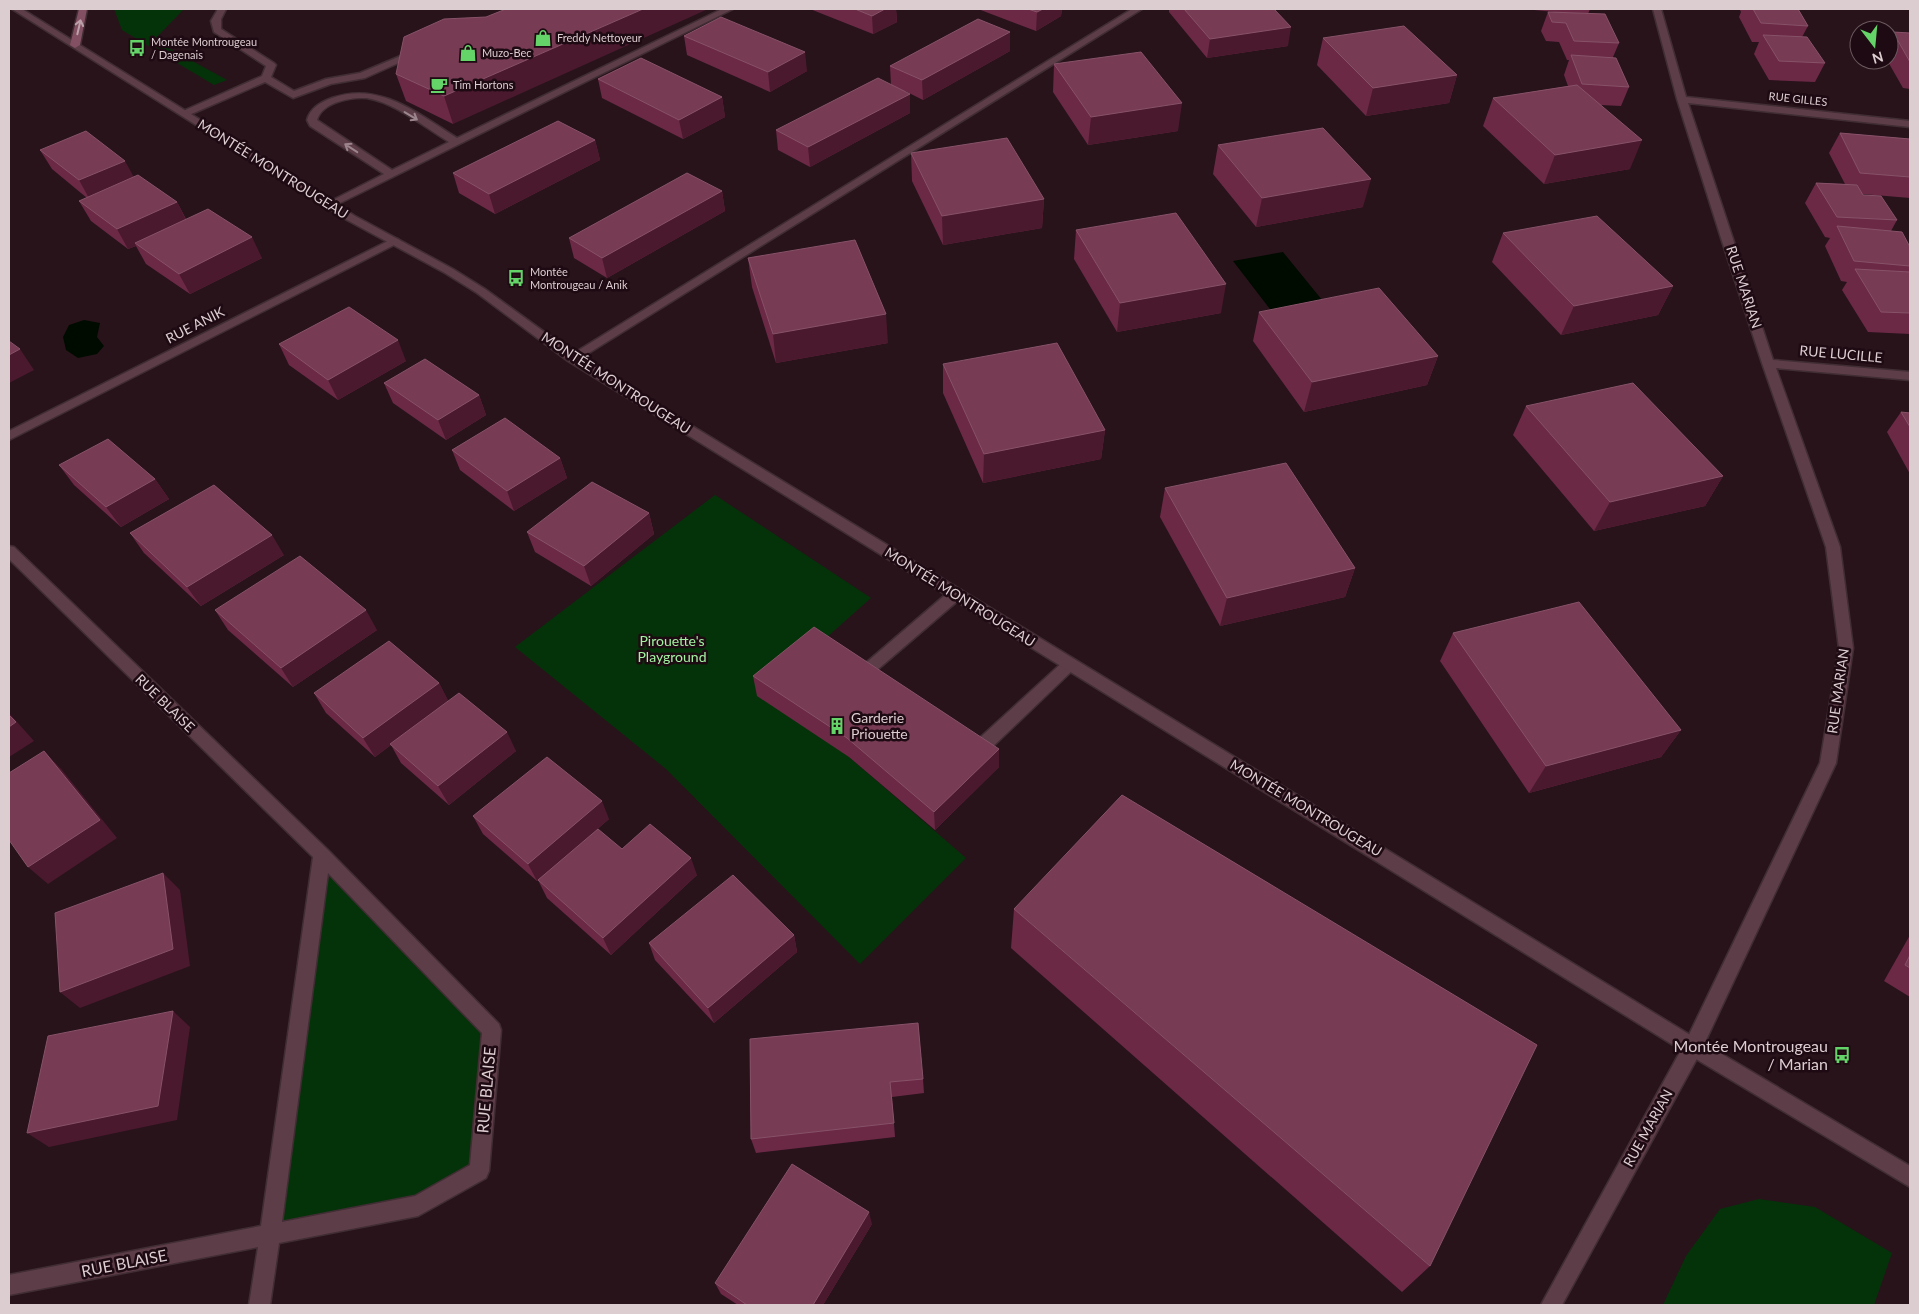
<svg xmlns="http://www.w3.org/2000/svg" width="1919" height="1314" viewBox="0 0 1919 1314" font-family="Lato,sans-serif">
  <rect width="100%" height="100%" fill="#28131b"/>
  <path fill="#053309" d="M114,9H184L154,40L227,80L214,85L122,30Z
    M715,495L871,598L817,646L849,757L966,858L860,964L666,769L515,647Z
    M322,855L492,1030L479,1171L418,1206L269,1235Z
    M1759,1199L1815,1207L1892,1253L1874,1305H1663L1686,1256L1720,1209Z"/>
  <path fill="#000b00" d="M1283,252L1327,306L1276,317L1233,261Z
    M84,320L100,323L97,337L104,346L97,354L78,358L66,350L63,337L69,325Z"/>
  <g fill="none" stroke-linecap="round" stroke-linejoin="round">
    <g stroke="#412d34" stroke-width="3">
      <path id="service" d="M218,9H226L221,19V29L274,63L276,65L271,77L294,91L326,79L360,73L415,50H421L423,52L365,78L331,84L293,98L265,82L189,115H183V111L262,76L266,66L214,32L211,21Z
        M722,9H733L334,206L330,207L325,204L384,174L310,126L307,120C310,108 321,102 332,98C380,81 418,114 457,138ZM367,98C396,103 424,127 449,142L392,170L317,120C322,102 351,97 367,98Z
        M1132,9H1142L576,361L572,362L566,358Z
        M956,589L961,590L963,594L961,598L870,676L865,678L860,676L857,672L860,668L951,590Z
        M1070,658L1075,660L1078,664L1075,668L985,754L979,756L973,754L971,749L973,744L1065,660Z"/>
    </g>
    <g stroke="#412d34" stroke-width="3">
      <path id="minor" d="M1653,9H1661L1686,97L1910,121V127L1688,103L1773,360L1910,372V380L1776,368L1840,547L1853,648L1836,763L1700,1053L1562,1305H1541L1686,1041L1820,763L1839,648L1826,547L1762,363L1721,238L1677,99Z
        M394,238L398,239L400,241L398,243L9,440V431Z
        M9,546L14,547L328,850L499,1024L501,1030L489,1171L486,1178L418,1216L279,1243L270,1305H249L258,1247L9,1295V1275L261,1226L313,857L9,559ZM328,873L482,1033L470,1165L415,1196L282,1222Z"/>
    </g>
    <g stroke="#412d34" stroke-width="3">
      <path id="tertiary" d="M12,9H22L355,216L453,269L485,289L576,355L1700,1041L1910,1166V1187L1686,1053L568,361L477,293L445,273L347,220Z"/>
    </g>
    <g stroke="#412d34" stroke-width="3">
      <path id="secondary" d="M79,9H87L80,45L75,48L70,45Z"/>
    </g>
    <use href="#service" fill="#5d3d48" fill-rule="evenodd"/>
    <use href="#minor" fill="#5d3d48" fill-rule="evenodd"/>
    <use href="#tertiary" fill="#5d3d48" fill-rule="evenodd"/>
    <use href="#secondary" fill="#825062" fill-rule="evenodd"/>
  </g>
  <path fill="#6b2946" d="M810,9H896L897,22L873,34Z
    M978,9H1062L1061,16L1036,31Z
    M1169,9H1274L1288,46L1207,58L1169,12Z
    M1523,9H1590L1588,14L1619,43L1613,57L1629,87L1621,106L1601,105L1630,169L1544,184L1483,126L1493,98L1568,86L1564,75L1569,60H1567L1559,42L1546,41L1541,31L1548,12L1565,13Z
    M1740,9H1798L1808,26L1802,37L1825,63L1815,82L1769,80L1754,54L1759,42H1752L1739,17L1741,12L1740,10Z
    M486,17L453,124L406,101L396,74Z
    M1893,32L1910,33V89L1903,88L1887,60H1889V39Z
    M684,36L807,71L770,92L687,55Z
    M1323,38L1457,75L1449,103L1366,116L1317,65Z
    M1010,51L923,100L905,91L910,113L810,167L778,150L776,130L891,85L890,66Z
    M1054,64L1178,131L1088,145L1053,92Z
    M598,79L722,97L725,117L683,139L602,98Z
    M1840,133L1910,139V198L1862,194L1897,220L1891,231L1910,247V334L1868,332L1842,290L1847,282L1841,281L1825,246L1830,238L1825,237L1805,203L1816,183L1845,184L1829,153Z
    M595,140L600,160L495,214L459,193L453,173Z
    M1218,145L1363,207L1256,227L1213,174Z
    M40,150L134,177L177,202L186,219L262,258L190,294L146,264L136,246L128,249L91,221L79,201L87,198L52,169Z
    M911,153L1044,199L1042,228L943,245L912,181Z
    M722,191L725,211L607,278L574,258L569,238Z
    M1076,230L1221,313L1117,332L1074,259Z
    M1503,233L1673,286L1658,315L1561,335L1492,262Z
    M748,258L888,343L776,363L752,287Z
    M1259,312L1438,356L1427,385L1304,412L1253,341Z
    M279,344L406,361L338,400L289,365Z
    M943,364L1105,430L1101,459L983,483L943,393Z
    M384,383L479,395L486,415L446,440L393,403Z
    M1526,406L1723,476L1705,506L1594,531L1513,435Z
    M1901,412L1910,413V474L1887,432Z
    M452,450L560,458L567,478L514,511L460,470Z
    M59,465L155,479L169,499L121,527L74,485Z
    M1165,488L1355,568L1345,597L1220,626L1160,517Z
    M649,513L654,534L591,586L535,552L527,532Z
    M130,533L284,555L201,606L144,553Z
    M215,610L377,630L293,687L228,630Z
    M1453,633L1681,730L1661,757L1529,793L1440,661Z
    M753,676L999,749V767L935,830L849,757L757,696Z
    M439,683L448,701L516,751L449,805L401,763L391,745L375,757L326,713L314,693Z
    M473,816L609,819L541,878L622,849L697,875L611,955L547,898L538,880L537,881L483,834Z
    M1014,909L1430,1266L1402,1292L1011,948Z
    M794,935L797,952L714,1023L655,960L649,943Z
    M1910,935V997L1884,981Z
    M750,1039L923,1079L924,1093L892,1097L895,1137L756,1153L751,1139Z
    M872,1224L823,1305H738L721,1294L715,1283Z"/>
  <path fill="#4b192e" d="M643,9H708L453,124L444,96Z
    M885,9H896L897,22L873,34L872,16Z
    M1043,9H1062L1061,16L1036,31L1037,12Z
    M1291,27L1288,46L1207,58L1210,39Z
    M1010,32V51L923,100L922,80Z
    M805,52L807,71L770,92L768,72Z
    M1457,75L1449,103L1366,116L1373,88Z
    M910,94V113L810,167L808,147Z
    M722,97L725,117L683,139L679,120Z
    M1182,103L1178,131L1088,145L1091,117Z
    M595,140L600,160L495,214L489,194Z
    M1642,140L1630,169L1544,184L1555,155Z
    M125,161L136,181L90,200L79,180Z
    M1371,179L1363,207L1256,227L1262,198Z
    M722,191L725,211L607,278L602,258Z
    M1044,199L1042,228L943,245L942,216Z
    M177,202L187,222L135,243L136,246L128,249L117,229Z
    M252,237L262,258L190,294L179,274Z
    M1226,284L1221,313L1117,332L1120,303Z
    M1673,286L1658,315L1561,335L1574,306Z
    M886,314L888,343L776,363L773,334Z
    M398,340L406,361L338,400L328,380Z
    M20,349L34,370L9,383V355Z
    M1438,356L1427,385L1304,412L1312,382Z
    M479,395L486,415L446,440L438,420Z
    M1105,430L1101,459L983,483L984,454Z
    M560,458L567,478L514,511L507,491Z
    M1723,476L1705,506L1594,531L1610,502Z
    M155,479L169,499L121,527L106,507Z
    M649,513L654,534L591,586L584,566Z
    M272,535L284,555L201,606L187,587Z
    M1355,568L1345,597L1220,626L1227,598Z
    M366,610L377,630L293,687L281,668Z
    M439,683L449,702L375,757L363,738Z
    M9,713L34,741L9,757Z
    M1681,730L1661,757L1529,793L1546,766Z
    M507,732L516,751L449,805L438,786Z
    M999,749V767L935,830L934,812Z
    M44,751L62,770L117,838L48,884L28,867Z
    M602,801L609,819L537,881L528,864Z
    M691,858L697,875L611,955L603,938Z
    M163,873L180,890L190,966L80,1008L60,992Z
    M794,935L797,952L714,1023L708,1008Z
    M173,1011L190,1027L177,1120L49,1147L27,1133Z
    M869,1212L872,1224L823,1305H813Z"/>
  <path fill="#773b54" stroke="#875268" d="M506,9H643L444,96L396,74L404,37L444,19L486,17Z
    M855,9H885L872,16Z
    M1028,9H1043L1037,12Z
    M1184,9H1274L1291,27L1210,39Z
    M1753,9H1798L1808,26L1761,23Z
    M1548,12L1605,14L1619,43L1574,41L1566,23L1552,22Z
    M721,17L805,52L768,72L684,36Z
    M978,19L1010,32L922,80L890,66Z
    M1404,26L1457,75L1373,88L1323,38Z
    M1893,32L1910,33V62Z
    M1763,35L1807,37L1825,63L1779,61Z
    M1141,52L1182,103L1091,117L1054,64Z
    M1571,55L1616,58L1629,87L1582,84Z
    M641,58L722,97L679,120L598,79Z
    M878,78L910,94L808,147L776,130Z
    M1577,85L1642,140L1555,155L1493,98Z
    M558,121L595,140L489,194L453,173Z
    M1323,128L1371,179L1262,198L1218,145Z
    M86,131L125,161L79,180L40,150Z
    M1840,133L1910,139V177L1860,173Z
    M1007,138L1044,199L942,216L911,153Z
    M687,173L722,191L602,258L569,238Z
    M138,175L177,202L117,229L79,201Z
    M1816,183L1857,185L1863,195L1881,196L1897,220L1837,217Z
    M208,209L252,237L179,274L135,243Z
    M1176,213L1226,284L1120,303L1076,230Z
    M1597,216L1673,286L1574,306L1503,233Z
    M1837,226L1902,232L1910,247V266L1854,261Z
    M855,240L886,314L773,334L748,258Z
    M1855,269L1910,272V313L1881,312Z
    M1379,288L1438,356L1312,382L1259,312Z
    M349,307L398,340L328,380L279,344Z
    M9,341L20,349L9,355Z
    M1057,343L1105,430L984,454L943,364Z
    M425,359L479,395L438,420L384,383Z
    M1633,383L1723,476L1610,502L1526,406Z
    M1901,412L1910,413V427Z
    M505,418L560,458L507,491L452,450Z
    M108,439L155,479L106,507L59,465Z
    M1286,463L1355,568L1227,598L1165,488Z
    M592,482L649,513L584,566L527,532Z
    M214,485L272,535L187,587L130,533Z
    M300,556L366,610L281,668L215,610Z
    M1579,602L1681,730L1546,766L1453,633Z
    M814,627L999,749L934,812L847,738L753,676Z
    M389,641L439,683L363,738L314,693Z
    M459,693L507,732L438,786L390,744Z
    M9,715L16,722L9,727Z
    M44,751L100,820L28,867L9,840V773Z
    M547,757L602,801L528,864L473,816Z
    M1122,795L1537,1045L1430,1266L1014,909Z
    M650,824L691,858L603,938L538,880L598,829L622,849Z
    M163,873L173,949L60,992L55,913Z
    M733,875L794,935L708,1008L649,943Z
    M1910,955V968L1905,965Z
    M173,1011L158,1106L27,1133L48,1036Z
    M918,1023L923,1079L890,1082L894,1123L751,1139L750,1039Z
    M792,1164L869,1212L813,1305H747L715,1283Z"/>
  <defs><path id="oneway-shaft" d="M-6 0H5M1.5-3L5.5 0L1.5 3" fill="none" stroke-width="1.6" stroke-linecap="round" stroke-linejoin="round" transform="scale(1.25)"/></defs>
  <use stroke="#bca1aa" href="#oneway-shaft" transform="translate(79 27) rotate(-77)"/>
  <g stroke="#9c858c">
    <use href="#oneway-shaft" transform="translate(411 116) rotate(31)"/>
    <use href="#oneway-shaft" transform="translate(351 148) rotate(-147)"/>
  </g>
  <defs>
    <g id="shop-bare" transform="scale(1.35)"><path d="M-5-2.5h2.3a2.7 3.5 0 0 1 5.4 0H5L5.5 6h-11ZM-1.5-2.5h3a1.5 2.3 0 0 0-3 0Z" fill="#64d468" stroke="#1e0a12" stroke-width="2.5" paint-order="stroke"/></g>
    <g id="bus-bare" transform="scale(1.35)"><path d="M-5-6H5V4H4V6H2V4H-2V6H-4V4H-5ZM-3.5-4V0h7V-4ZM-3.5 1.2v1.5H-2V1.2ZM2 1.2v1.5H3.5V1.2Z" fill="#64d468" stroke="#1e0a12" stroke-width="2.5" paint-order="stroke"/></g>
    <g id="cafe-bare" transform="scale(1.35)"><path d="M-5.5-4.5H6V0H3Q3 3.5 0 3.5H-2.5Q-5.5 3.5-5.5 0ZM3-3.2v2h1.7v-2ZM-6 4.5H4V6H-6Z" fill="#64d468" stroke="#1e0a12" stroke-width="2.5" paint-order="stroke"/></g>
    <g id="building-bare" transform="scale(1.35)"><path d="M-4-6H4V6H1V3H-1V6H-4ZM-2.5-4.3h1.7v1.8h-1.7ZM.8-4.3h1.7v1.8H.8ZM-2.5-1h1.7V.8h-1.7ZM.8-1h1.7V.8H.8Z" fill="#64d468" stroke="#1e0a12" stroke-width="2.5" paint-order="stroke"/></g>
  </defs>
  <g fill-rule="evenodd">
    <use href="#shop-bare" x="543" y="38"/>
    <use href="#bus-bare" x="137" y="48"/>
    <use href="#shop-bare" x="468" y="53"/>
    <use href="#cafe-bare" x="439" y="85"/>
    <use href="#bus-bare" x="516" y="278"/>
    <use href="#building-bare" x="837" y="726"/>
    <use href="#bus-bare" x="1842" y="1055"/>
  </g>
  <g text-anchor="middle" stroke-width="5" stroke-linejoin="round" paint-order="stroke">
    <g font-size="11" fill="#dccdd1" stroke="#1e0a12" text-anchor="start">
      <text x="557" y="42">Freddy Nettoyeur</text>
      <text x="151" y="46">Montée Montrougeau<tspan x="151" dy="13">/ Dagenais</tspan></text>
      <text x="482" y="57">Muzo-Bec</text>
      <text x="453" y="89">Tim Hortons</text>
      <text x="530" y="276">Montée<tspan x="530" dy="13">Montrougeau / Anik</tspan></text>
    </g>
    <g font-size="11" fill="#dccdd1" stroke="#1e0a12">
      <text transform="translate(1798 99) rotate(6)" y="4">RUE GILLES</text>
    </g>
    <g font-size="14" fill="#dccdd1" stroke="#1e0a12">
      <text transform="translate(273 169) rotate(32)" y="5">MONTÉE MONTROUGEAU</text>
      <text transform="translate(1744 287) rotate(72)" y="5">RUE MARIAN</text>
      <text transform="translate(195 325) rotate(-27)" y="5">RUE ANIK</text>
      <text transform="translate(1841 354) rotate(5)" y="5">RUE LUCILLE</text>
      <text transform="translate(616 383) rotate(33)" y="5">MONTÉE MONTROUGEAU</text>
      <text transform="translate(960 597) rotate(32)" y="5">MONTÉE MONTROUGEAU</text>
      <text transform="translate(1838 691) rotate(-82)" y="5">RUE MARIAN</text>
      <text transform="translate(165 703) rotate(44)" y="5">RUE BLAISE</text>
      <text transform="translate(1306 808) rotate(31)" y="5">MONTÉE MONTROUGEAU</text>
      <text transform="translate(1648 1128) rotate(-61)" y="5">RUE MARIAN</text>
    </g>
    <g font-size="14" fill="#a2f2a2" stroke="#1e0a12">
      <text x="672" y="646">Pirouette's<tspan x="672" dy="16">Playground</tspan></text>
    </g>
    <g font-size="14" fill="#dccdd1" stroke="#1e0a12" text-anchor="start">
      <text x="851" y="723">Garderie<tspan x="851" dy="16">Priouette</tspan></text>
    </g>
    <g font-size="16" fill="#dccdd1" stroke="#1e0a12" text-anchor="end">
      <text x="1828" y="1052">Montée Montrougeau<tspan x="1828" dy="18">/ Marian</tspan></text>
    </g>
    <g font-size="16" fill="#dccdd1" stroke="#1e0a12">
      <text transform="translate(486 1090) rotate(-85)" y="6">RUE BLAISE</text>
      <text transform="translate(124 1263) rotate(-11)" y="6">RUE BLAISE</text>
    </g>
  </g>
  <rect width="1919" height="1314" fill="none" stroke="#dccdd1" stroke-width="20"/>
  <g transform="translate(1874 45) rotate(164)"><circle r="24" fill="#1e0a12" stroke="#6a585e"/>
  <path d="M0-4L9 19L0 12L-9 19Z" fill="#64d468"/>
  <text y="-8" font-size="14" font-weight="bold" text-anchor="middle" fill="#dccdd1">N</text>
  </g>
</svg>
